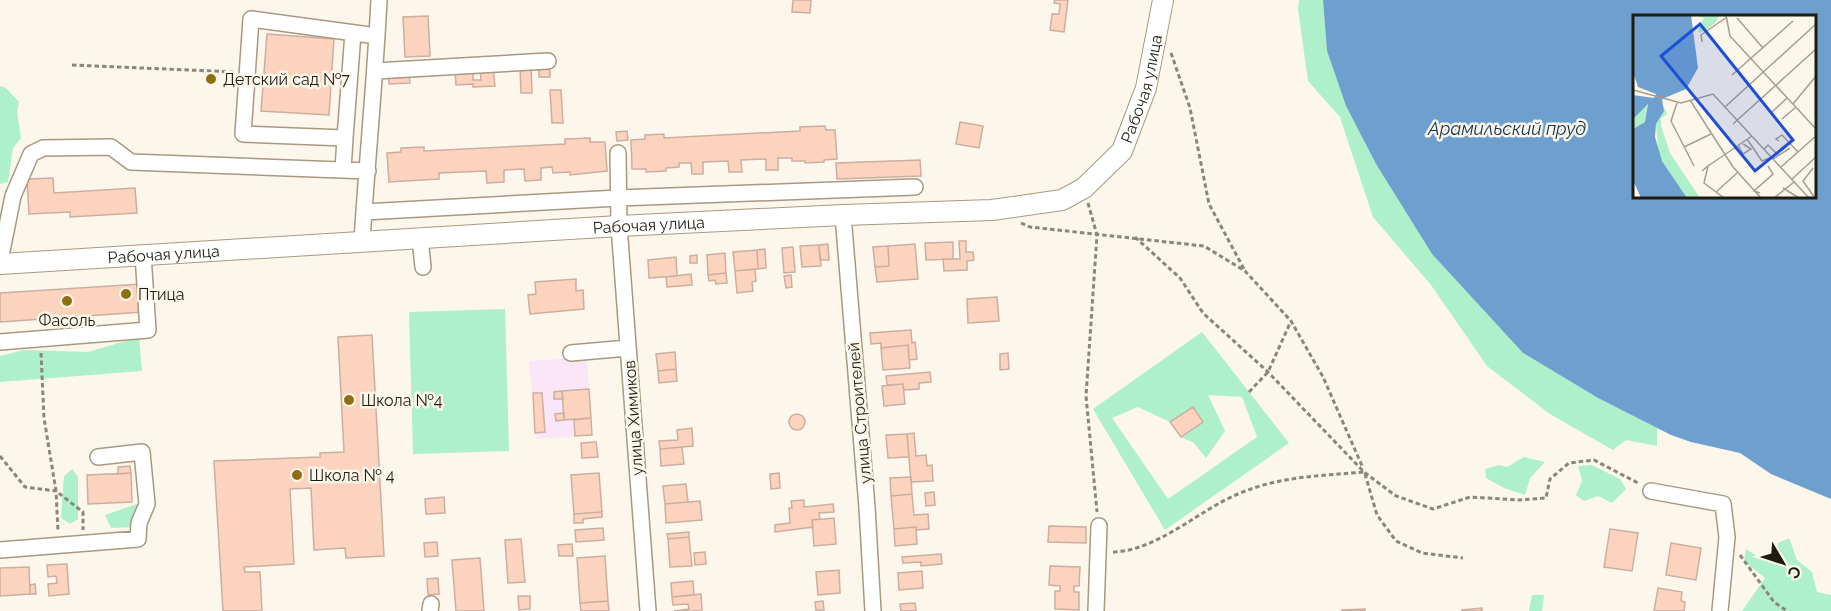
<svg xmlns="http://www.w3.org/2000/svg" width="1831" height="611" viewBox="0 0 1831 611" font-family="Raleway,sans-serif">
  <rect width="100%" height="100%" fill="#fcf6eb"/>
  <path fill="#fae6f6" d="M587,357L592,435L536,439L529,361Z"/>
  <path fill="#adf0c9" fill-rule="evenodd" d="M1299,0H1323L1327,51L1346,106L1376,164L1432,254L1523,353L1598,398L1657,428V446L1626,440L1613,450L1550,414L1487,366L1431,285L1373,217L1340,117L1308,81L1298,9Z
    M0,86L6,88L19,102L17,112L21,138L13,148L8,182L0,184Z
    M505,309L509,451L413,454L409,312Z
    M1202,332L1289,443L1165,530L1093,409ZM1208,395L1242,397L1257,437L1168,499L1112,418L1138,407L1170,422L1181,437L1194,443L1206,458L1225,431Z
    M139,337L142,371L0,382V356L24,350L88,352Z
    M1524,457L1545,462L1530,478L1525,495L1504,488L1486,478L1485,469L1499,465L1507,467Z
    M1592,465L1620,479L1626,489L1612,503L1598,496L1584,501L1576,495L1582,481L1578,466Z
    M72,469L78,477V519L70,524L61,518L64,476Z
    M140,503L133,527L111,528L105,515Z
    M1789,538L1797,560L1812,572L1817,592L1831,595V611H1742L1765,578L1744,561L1746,549L1765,561L1777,553L1778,543Z
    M1532,595H1544L1542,611H1529Z"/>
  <path fill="#6ea0cf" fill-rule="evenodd" d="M1323,0H1831V499L1771,474L1740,453L1691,442L1671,435L1598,398L1523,353L1432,254L1376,164L1346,106L1327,51ZM1634,16H1814V196H1634Z"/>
  <path fill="#fbd3be" stroke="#ccafa0" stroke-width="1.5" d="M793,0H811L810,13L792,12Z
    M1055,0H1068L1064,32L1050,30L1052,14H1059L1060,4L1054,3Z
    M428,16L430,56L405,57L403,17Z
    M267,34L334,39L329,115L261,111Z
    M539,65H550V77H539Z
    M520,66H531L532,93H521Z
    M493,67L495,86L473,87V84L456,85L455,71H473V80H481L480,68Z
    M409,73L410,83L389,84L388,74Z
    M550,90H561L563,123H552Z
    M960,122L983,126L979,148L956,144Z
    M825,126L826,130H835L837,159L824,160V162L805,163V161H792V158H778V170H766V159L741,160L742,172H729L728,161L703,162V174H692L691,163H679V167L666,168V171L646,172V169H632L631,140L645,139V135L664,134V138L800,131V127Z
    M627,131L628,140L617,141L616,132Z
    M590,138V142H605L607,171L570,175V172L553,173L552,167L541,168V180L525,181L524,169L504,170V182L487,183L486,171L439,173V179L389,182L387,153L401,152V148L424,147V151L565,144V139Z
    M920,160L921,176L837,179L836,163Z
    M53,178L54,193L135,188L137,213L70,217V212L29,214L27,179Z
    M959,241H966V252H973L974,260L967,261V270L944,271L943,259H960Z
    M953,242V259L926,260L925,243Z
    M828,244L829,260H820L819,245Z
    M915,244L918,279L877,282L875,267L889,266L888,246Z
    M819,245L821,266L802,267L800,246Z
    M888,246L889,266L875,267L873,247Z
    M793,247L795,272L784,273L782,248Z
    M765,249L766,268L758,269L757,250Z
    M757,250L758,269L735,271L733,252Z
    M725,253L726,273L708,275L707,255Z
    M697,255V263H690V256Z
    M676,257L677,276L649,278L648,260Z
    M755,269L756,281L752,282L753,291L737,293L735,271Z
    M726,273L727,283L716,284L715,280L709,281L708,275Z
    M691,274L692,285L667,287L666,277Z
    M791,275L792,287L786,288L784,276Z
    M576,279V291L583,290L584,309L530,314L528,295L536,294L535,282Z
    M141,284L143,312L0,322V293Z
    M997,297L999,321L968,323L967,299Z
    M911,330L912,343L915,342L917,359L909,360L908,345L881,348V343L871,344L870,333Z
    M372,335L384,556L346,558L345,548L314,550L311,488L290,489L294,564L244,567L245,572H260L262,611H223L214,461L320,457V453L344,452L338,337Z
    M908,345L910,368L883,370L881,348Z
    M675,352L676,369L658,371L656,354Z
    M1008,353L1009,369L1000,370V354Z
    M676,369L677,381L659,383L658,371Z
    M930,372L931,382L919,383V389L904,390L903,384L887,385L886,376Z
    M903,384L905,404L884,406L882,386Z
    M589,389L591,418L564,420L562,391Z
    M562,391L563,399H554V392Z
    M533,393H542L545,432L535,433Z
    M1193,407L1203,422L1181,437L1170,422Z
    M564,413V420L556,421L555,414Z
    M789 422a8 8 0 1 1 16 0a8 8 0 1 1-16 0Z
    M591,418L592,435L575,436L574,420Z
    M692,428L693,446L660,449L659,441L678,440L677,430Z
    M914,433L916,456L926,455L927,466L932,465L933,481L911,482L907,434Z
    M907,434L909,457L888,458L886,435Z
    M596,442L598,457L582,458L581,443Z
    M682,447L684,464L661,466L660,449Z
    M130,466L131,473L118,474V467Z
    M131,473L132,502L88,504L87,475Z
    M599,473L602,512L574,514L571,475Z
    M779,473L780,488L771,489L770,474Z
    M911,477L912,494L891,496L890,478Z
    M686,484L688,502L665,504L663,486Z
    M934,492L935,505L926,506L925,493Z
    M912,494L914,515L928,514L929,529L916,530V527L894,529L891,496Z
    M444,497L445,513L426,514L425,499Z
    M804,500V507L833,504L834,512L819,513L820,519L812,520L813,527L775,532V525L790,523L789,508H792L791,501Z
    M700,501L702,520L666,523L665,504Z
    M602,512V517L583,519V523H574V514Z
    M834,518L836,544L814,546L812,520Z
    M1049,526L1086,527V543L1048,542Z
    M916,527L917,544L895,546L894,529Z
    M603,528L604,540L576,542L575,530Z
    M1610,529L1638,533L1632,571L1604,567Z
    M689,532V537L668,539L667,534Z
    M689,537L692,566L670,567L668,539Z
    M521,539L525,582L508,583L505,540Z
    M437,542L438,556L425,557L424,543Z
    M1671,543L1701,548L1696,580L1666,575Z
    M572,544L573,556H559L558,545Z
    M705,552L706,564L695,565L694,553Z
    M941,554L942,564L921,566V562L903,563L902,557Z
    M605,556L608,601L580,603L577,558Z
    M480,558L484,611H456L452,560Z
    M67,564L69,594L49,596L48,584L57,583L56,576L48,577L47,565Z
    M1050,566L1080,567L1079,586H1074V592H1079V610L1055,609V591H1060V586L1049,585Z
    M29,567L30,594L0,596V568Z
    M839,570L840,593L818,595L816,572Z
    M922,571L923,588L899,590L898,573Z
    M438,578L439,594L428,595L427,579Z
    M693,581L694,595L672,597L671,583Z
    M35,584L36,594H30V585Z
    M1658,588L1682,592L1681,601L1685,602L1684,611H1654Z
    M701,594L702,611H674L689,609L688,604L673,605L672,597Z
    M518,596H530V609L519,610Z
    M608,601L609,611H581L580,603Z
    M823,601L824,610H816L815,602Z
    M915,603L916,611H901L900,604Z
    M1482,608V611H1462V610Z
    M1365,609V611H1343L1342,610Z"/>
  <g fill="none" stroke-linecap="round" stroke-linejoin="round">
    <g stroke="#a89980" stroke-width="18">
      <path id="minor" d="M353,33L345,138L243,134L251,19L377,36
        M375,71L548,61
        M618,153L619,226L648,611
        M343,170L345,138
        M364,212L618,198L915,187
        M843,215L867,507L873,611
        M420,238L423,267
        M362,241C367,161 375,81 379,0
        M0,261L13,196L31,154L43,148L111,147L131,162L368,171
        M0,342L148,330L143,255
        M571,353L628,348
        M1651,491L1723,504L1727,537L1720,611
        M0,550L138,539L139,523L147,504L142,452L98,457
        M430,611L431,604
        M1096,611L1099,526"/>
    </g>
    <g stroke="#a89980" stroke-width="22">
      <g id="major">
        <path id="s1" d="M0,264L619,226L843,215L992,210L1062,200L1084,188L1122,151L1146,88L1163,0"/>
      </g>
    </g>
    <path stroke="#8b867b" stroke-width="3" stroke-dasharray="4.5 3" stroke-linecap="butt" d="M1171,53L1190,108L1209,204L1244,269
      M72,65L235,72
      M1088,203L1097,235L1086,396L1097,512
      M1021,223L1030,227L1204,246L1245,271L1291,321L1323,377L1363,468
      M1135,237L1180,278L1203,313L1268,372L1364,472L1396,496L1433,509L1470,497L1520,500L1546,498L1550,479L1569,463L1594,460L1638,483
      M41,353L44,418L56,491L83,512V530
      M1249,392L1268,372L1291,321
      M0,456L25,487L56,491L58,531
      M1365,474L1377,515L1396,541L1422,553L1463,558
      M1113,552C1157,551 1199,510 1238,494C1280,476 1319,476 1364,472
      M1740,555L1774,602L1787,611"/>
    <use href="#minor" stroke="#fff" stroke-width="15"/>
    <use href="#major" stroke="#fff" stroke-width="20"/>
  </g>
  <g fill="#8f6d11" stroke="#fcf6eb" stroke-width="2">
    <circle cx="211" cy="79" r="6"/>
    <circle cx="126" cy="294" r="6"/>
    <circle cx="67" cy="301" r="6"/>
    <circle cx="349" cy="400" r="6"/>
    <circle cx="297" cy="475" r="6"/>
  </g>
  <g text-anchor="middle" stroke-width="5" stroke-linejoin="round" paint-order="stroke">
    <g font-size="16" fill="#201b11" stroke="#fcf6eb" text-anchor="start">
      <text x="223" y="85">Детский сад №7</text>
      <text x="138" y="300">Птица</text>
      <text x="67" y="326" text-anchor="middle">Фасоль</text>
      <text x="361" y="406">Школа №4</text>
      <text x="309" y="481">Школа № 4</text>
    </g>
    <g font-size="16" fill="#201b11" stroke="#fcf6eb">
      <text dy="6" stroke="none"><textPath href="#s1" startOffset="1208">Рабочая улица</textPath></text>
      <text dy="6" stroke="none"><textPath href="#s1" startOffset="650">Рабочая улица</textPath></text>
      <text dy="6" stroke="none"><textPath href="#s1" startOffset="164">Рабочая улица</textPath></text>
      <text transform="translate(859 413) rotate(-95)" y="6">улица Строителей</text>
      <text transform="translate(633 418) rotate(-94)" y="6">улица Химиков</text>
    </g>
    <g font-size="18" font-style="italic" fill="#0d3353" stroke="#fcf6eb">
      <text x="1507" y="135">Арамильский пруд</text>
    </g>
  </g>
  <g transform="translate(1633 15)">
    <rect width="183" height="183" fill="#fcf6eb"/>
    <path d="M62,0H87L81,9L67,18L65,16L71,3ZM15,87L12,107L0,114V104ZM31,92L34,99L28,103V111L37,138L67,183L53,182L26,141L23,110Z" fill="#adf0c9"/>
    <path d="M0,0H58L65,53L53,74L29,84L31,96L23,109L22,122L29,146L54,183H8L0,165V114L12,107L15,89L0,104V80L21,83L23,79L5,72L0,57Z" fill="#6ea0cf"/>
    <path fill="none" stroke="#a49e94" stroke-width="1.5" d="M93,0L97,21L183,114M104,3L130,33M69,27L68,20L94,2M99,60L160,6M0,75L48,88L80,79L176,183M57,85L100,152L128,183M44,88L38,106L61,151M160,89L183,61M92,92L183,9M138,98L154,83M149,104L163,92M100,109L183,34M114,124L129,146L139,142M146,126L143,124L149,120L165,137M105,130L110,139L118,134L110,129M51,132L78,119M131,134L135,130L145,140M140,144L157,133M75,151L119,121M148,152L183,121M180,153L170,166L182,183M69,156L75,151L71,168L91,183M159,164L183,142M150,173L166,183M83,177L104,158M127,178L121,176L140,159L135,151M141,183L161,167"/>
    <path fill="#1d4ed8" fill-opacity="0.15" stroke="#1d4ed8" stroke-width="3" d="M67,9L160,125L122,156L28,41Z"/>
    <rect width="183" height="183" fill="none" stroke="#201b11" stroke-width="3"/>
  </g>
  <g transform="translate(1783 563) rotate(129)" stroke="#fcf6eb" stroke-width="4.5" paint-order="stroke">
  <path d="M0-4.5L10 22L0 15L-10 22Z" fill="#201b11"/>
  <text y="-9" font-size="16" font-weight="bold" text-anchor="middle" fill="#201b11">С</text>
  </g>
</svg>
